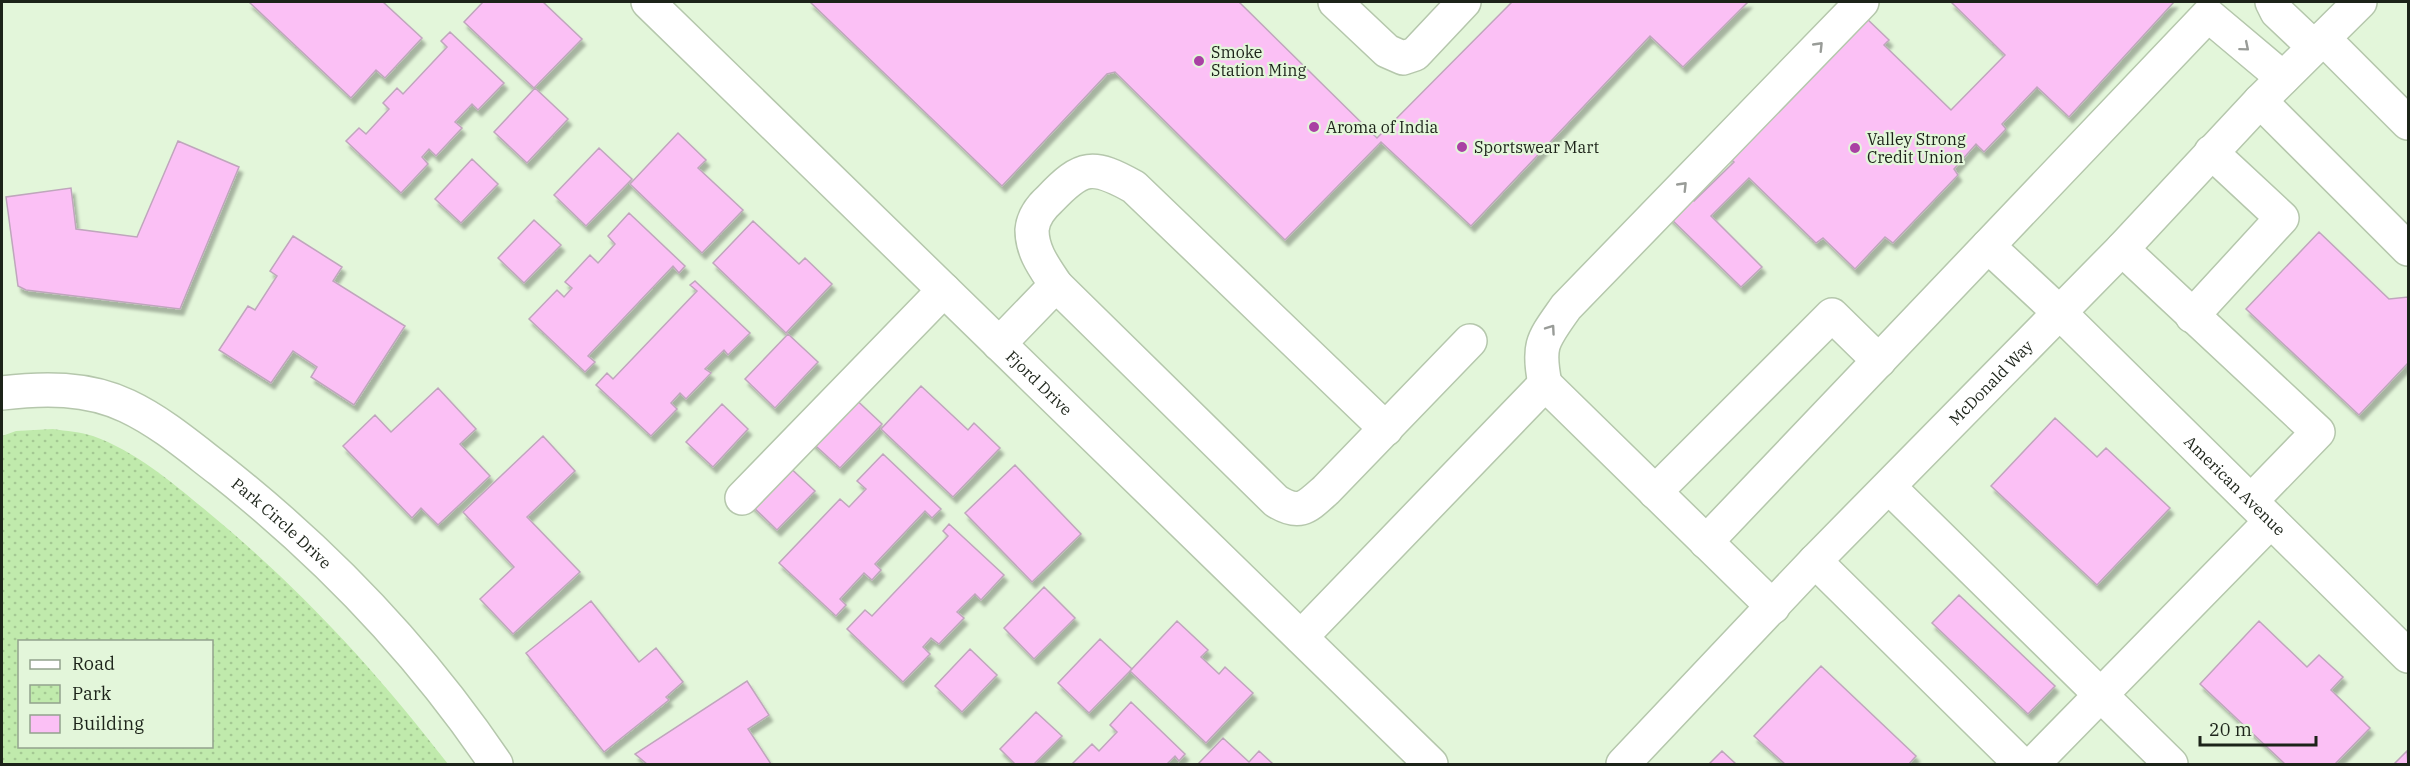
<svg xmlns="http://www.w3.org/2000/svg" width="2410" height="766" viewBox="0 0 2410 766" font-family="'IBM Plex Serif',serif">
  <defs>
    <pattern id="park-dots" width="8" height="8" patternUnits="userSpaceOnUse" patternTransform="scale(1.5)"><rect width="8" height="8" fill="#c0eaac"/><path d="M2 2h.1M6 6h.1" fill="none" stroke="#a4c893" stroke-width="1.8" stroke-linecap="round"/></pattern>
    <filter id="shadow"><feDropShadow dx="3.5" dy="6" stdDeviation="1.5" flood-color="#0004"/></filter>
  </defs>
  <rect width="100%" height="100%" fill="#e3f6da"/>
  <path fill="url(#park-dots)" fill-rule="evenodd" d="M53,429C66,431 81,432 93,436C135,451 170,481 203,508C299,587 373,667 448,764H2V436L16,431ZM20,642H212V746H20Z"/>
  <path fill="#fbc0f5" stroke="#bfa6bc" stroke-width="1.5" filter="url(#shadow)" d="M249,2H383L422,38L385,78L376,70L351,98Z
    M483,2H543L582,39L534,88L464,22Z
    M810,2H1239L1377,138L1512,2H1748L1683,67L1650,36L1471,226L1381,142L1285,240L1115,72L1107,74L1002,186Z
    M1951,2H2174L2069,117L2037,87L2002,124L2006,129L1984,152L1976,144L1954,169L1958,175L1893,243L1885,237L1855,269L1823,238L1816,243L1749,178L1711,216L1762,267L1741,287L1667,215L1686,195L1694,201L1734,162L1728,157L1865,17L1889,40L1884,45L1951,110L2005,55Z
    M450,32L504,83L478,110L472,104L455,122L462,128L436,156L429,149L422,157L428,164L401,193L346,141L359,128L366,134L389,109L383,103L397,88L403,94L447,47L441,41Z
    M535,88L568,119L527,163L494,132Z
    M678,133L706,160L698,168L743,210L702,253L630,184Z
    M178,141L239,167L180,309L26,290L18,286L6,197L71,188L76,229L137,237Z
    M599,148L632,179L586,226L554,195Z
    M472,159L498,184L461,223L435,199Z
    M629,213L685,266L679,273L673,266L588,356L595,362L585,372L529,319L557,290L564,297L572,288L565,282L590,255L598,263L615,244L608,236Z
    M534,220L561,245L524,283L498,258Z
    M753,221L799,264L805,258L832,284L786,333L713,263Z
    M2319,232L2389,299L2408,297V363L2359,415L2246,309Z
    M293,236L342,267L333,281L405,326L354,405L311,377L317,367L293,351L271,383L219,350L248,306L255,310L277,276L270,271Z
    M695,281L750,333L728,355L724,350L705,369L711,373L686,399L680,393L671,403L677,409L651,436L596,385L607,373L613,379L697,291L690,285Z
    M788,334L818,362L775,408L745,379Z
    M921,386L968,430L974,423L1000,448L953,497L881,429Z
    M438,388L476,429L460,444L490,476L438,525L421,508L412,518L343,446L375,415L391,432Z
    M849,393L882,424L840,468L807,438Z
    M722,404L748,429L713,467L686,442Z
    M2055,418L2097,457L2106,448L2170,508L2097,585L1991,486Z
    M543,436L575,471L527,517L580,572L513,634L480,599L514,567L463,512Z
    M883,454L941,509L932,518L925,511L875,564L881,570L872,580L864,573L840,599L846,605L836,616L779,563L840,499L849,507L866,489L857,481Z
    M785,463L815,491L777,530L748,502Z
    M1015,465L1081,534L1032,582L965,513Z
    M949,524L1004,575L981,600L975,594L957,612L964,618L939,644L931,638L923,647L930,654L903,682L847,629L865,610L872,616L948,536L943,531Z
    M1044,587L1075,618L1034,659L1004,628Z
    M1959,595L2055,686L2028,714L1932,623Z
    M591,601L639,662L656,648L683,682L666,697L669,700L604,752L526,653Z
    M1177,621L1208,650L1201,657L1219,674L1225,667L1253,693L1206,743L1130,671Z
    M2259,621L2307,667L2319,655L2343,677L2331,690L2370,728L2335,764H2285L2200,684Z
    M1100,639L1132,669L1089,713L1058,683Z
    M970,649L997,675L962,712L935,686Z
    M1821,666L1916,756L1909,764H1785L1754,736Z
    M747,681L769,715L748,729L771,764H647L635,754Z
    M1131,702L1185,754L1179,761L1175,756L1167,764H1072L1092,744L1099,751L1117,732L1110,725Z
    M1036,712L1062,736L1034,764H1015L1000,749Z
    M1223,738L1249,762L1259,751L1273,764H1198Z
    M1722,751L1736,764H1709Z
    M2407,751L2408,764H2394Z"/>
  <g fill="none" stroke-linecap="round" stroke-linejoin="round">
    <g stroke="#b5c7ac" stroke-width="36">
      <g id="minor">
        <path id="s1" d="M648,2L1431,764"/>
        <path d="M1335,2L1387,51L1403,58L1415,54L1464,2"/>
        <path d="M2272,2L2277,12L2314,47"/>
        <path d="M2323,38L2408,123"/>
        <path d="M2260,101L2408,249"/>
        <path id="s2" d="M1988,246L2060,313L2408,656"/>
        <path d="M2122,249L2318,432L2251,501"/>
        <path d="M1056,285C1045,268 1032,252 1032,230C1033,218 1041,207 1050,199C1082,165 1093,164 1134,187L1386,429"/>
        <path d="M2192,316L2282,218L2211,152"/>
        <path d="M999,344L1056,285L1276,501C1300,516 1307,507 1326,490L1470,341"/>
        <path d="M1545,384C1537,344 1543,340 1566,307L1862,2"/>
        <path id="s3" d="M2,393C43,388 87,387 127,406C161,422 190,447 220,470C325,553 421,653 496,764"/>
        <path d="M1889,487L2171,764"/>
        <path d="M1655,492L1832,315L1879,361"/>
        <path d="M742,498L944,290"/>
        <path d="M1706,542L2208,15L2283,78"/>
        <path d="M1815,561L2021,764"/>
        <path d="M1301,637L1545,384L1773,607"/>
        <path id="s4" d="M1623,764L1815,561L2122,249L2260,101L2360,2"/>
        <path d="M2033,764L2271,521"/>
      </g>
    </g>
    <use href="#minor" stroke="#fff" stroke-width="33"/>
  </g>
  <defs><path id="oneway-chevron" d="M-2-3.5L2.5 0L-2 3.5" fill="none" stroke-width="1.6" stroke-linecap="round" stroke-linejoin="round" transform="scale(1.5)"/></defs>
  <g stroke="#999c98">
    <use href="#oneway-chevron" transform="translate(1819 46) rotate(-46)"/>
    <use href="#oneway-chevron" transform="translate(2245 47) rotate(40)"/>
    <use href="#oneway-chevron" transform="translate(1683 186) rotate(-46)"/>
    <use href="#oneway-chevron" transform="translate(1551 329) rotate(-55)"/>
  </g>
  <g fill="#a940a3" stroke="#e3f6da" stroke-width="2">
    <circle cx="1199" cy="61" r="6"/>
    <circle cx="1314" cy="127" r="6"/>
    <circle cx="1462" cy="147" r="6"/>
    <circle cx="1855" cy="148" r="6"/>
  </g>
  <g text-anchor="middle" stroke-width="4.5" stroke-linejoin="round" paint-order="stroke">
    <g font-size="16" fill="#1c2319" stroke="#e3f6da" text-anchor="start">
      <text x="1211" y="58">Smoke<tspan x="1211" dy="18">Station Ming</tspan></text>
      <text x="1326" y="133">Aroma of India</text>
      <text x="1867" y="145">Valley Strong<tspan x="1867" dy="18">Credit Union</tspan></text>
      <text x="1474" y="153">Sportswear Mart</text>
    </g>
    <g font-size="16" fill="#1c2319" stroke="#e3f6da">
      <text dy="6" stroke="none"><textPath href="#s1" startOffset="546">Fjord Drive</textPath></text>
      <text dy="6" stroke="none"><textPath href="#s4" startOffset="530">McDonald Way</textPath></text>
      <text dy="6" stroke="none"><textPath href="#s2" startOffset="344">American Avenue</textPath></text>
      <text dy="6" stroke="none"><textPath href="#s3" startOffset="322">Park Circle Drive</textPath></text>
    </g>
  </g>
  <rect width="2410" height="766" fill="none" stroke="#1c2319" stroke-width="6"/>
  <rect x="18" y="640" width="195" height="108" fill="#e3f6da" stroke="#93a28d" stroke-width="1.5"/>
  <rect x="30" y="660" width="30" height="9" fill="#ffffff" stroke="#93a28d" stroke-width="1.5"/>
  <text x="72" y="670" font-size="18" fill="#1c2319">Road</text>
  <rect x="30" y="685" width="30" height="18" fill="url(#park-dots)" stroke="#93a28d" stroke-width="1.5"/>
  <text x="72" y="700" font-size="18" fill="#1c2319">Park</text>
  <rect x="30" y="715" width="30" height="18" fill="#fbc0f5" stroke="#93a28d" stroke-width="1.5"/>
  <text x="72" y="730" font-size="18" fill="#1c2319">Building</text>
  <path d="M2200 736v9h116v-9" fill="none" stroke="#1c2319" stroke-width="3"/>
  <text x="2209" y="736" font-size="18" fill="#1c2319" stroke="#e3f6da" stroke-width="4.5" paint-order="stroke">20 m</text>
</svg>
